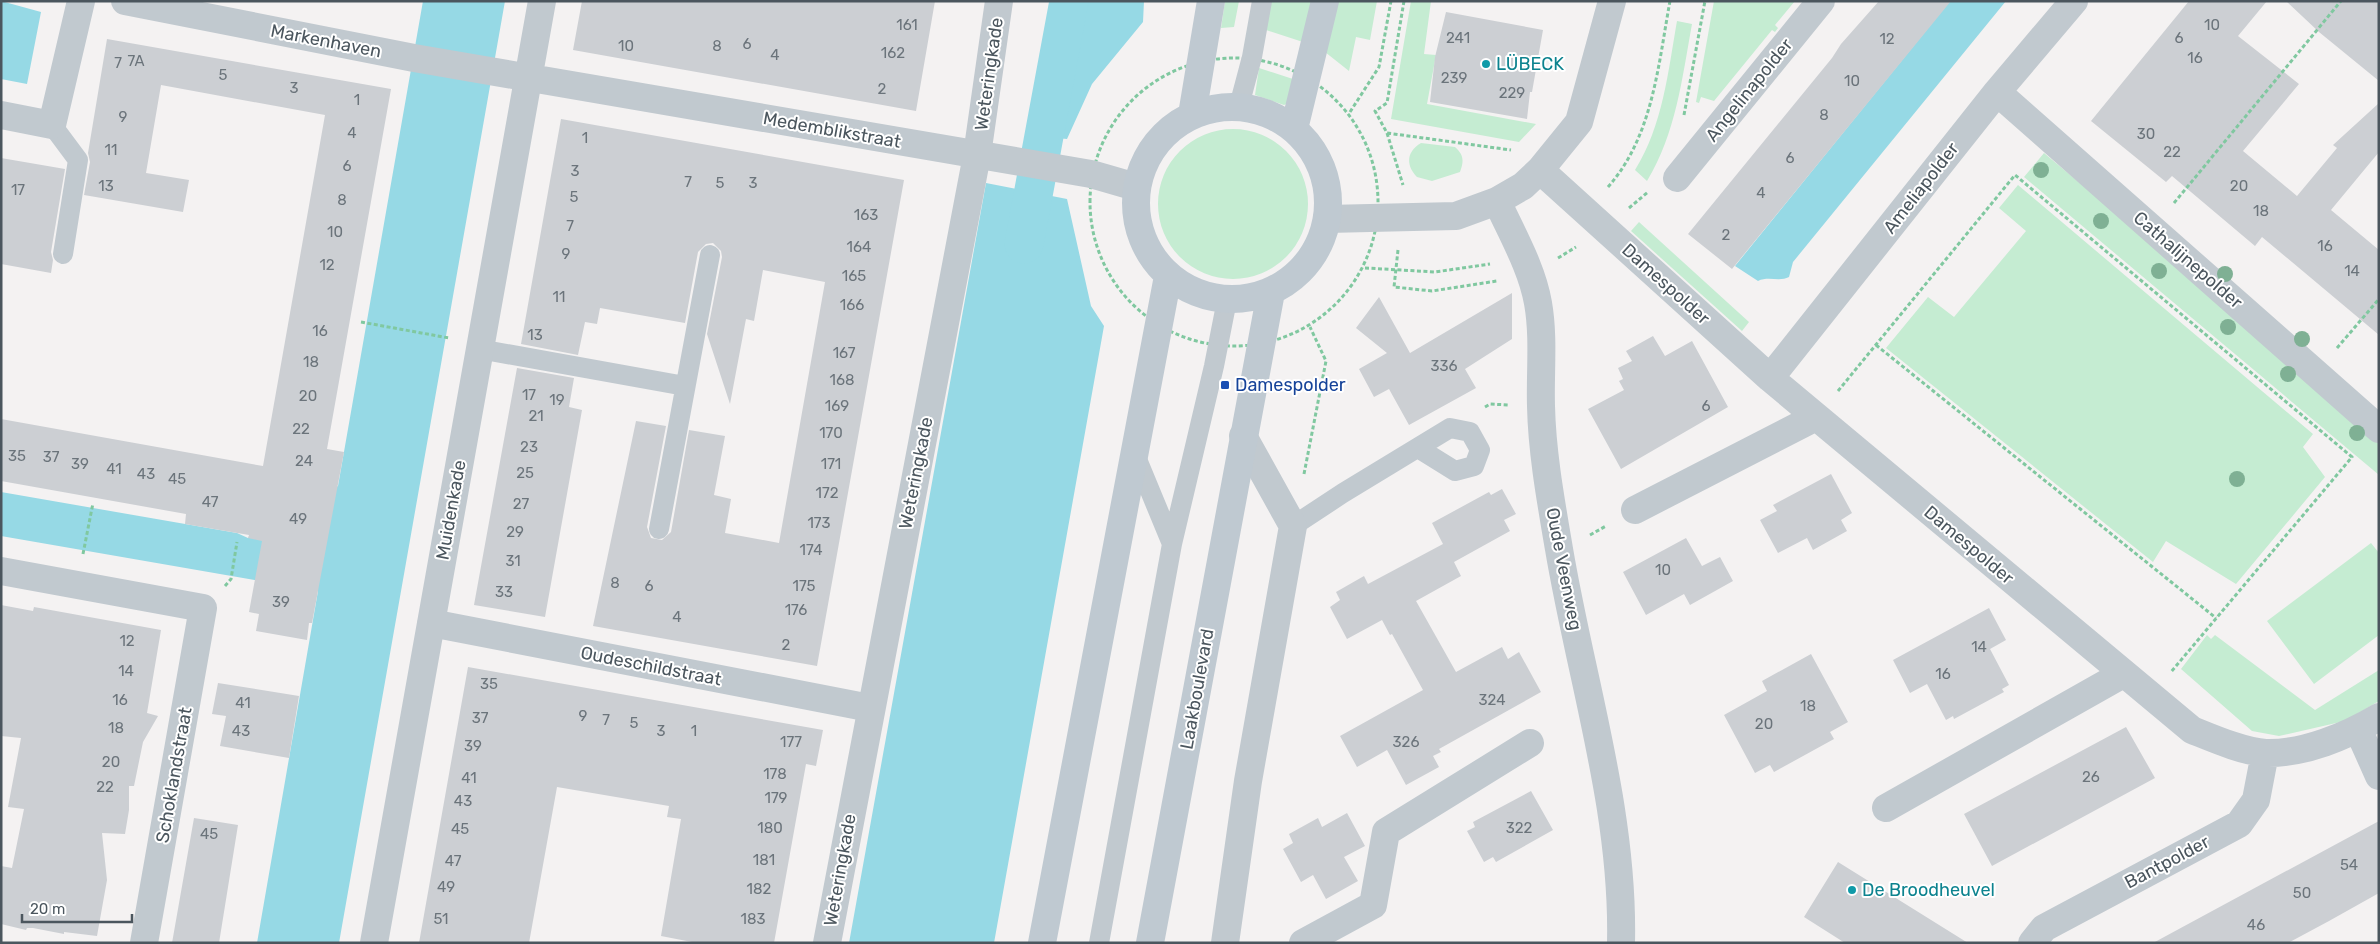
<svg xmlns="http://www.w3.org/2000/svg" width="2380" height="944" viewBox="0 0 2380 944" font-family="Rubik,sans-serif">
  <rect width="100%" height="100%" fill="#f4f2f2"/>
  <path fill="#c5ecd2" d="M1225,1H1239L1234,27L1221,28Z
    M1271,1H1313L1306,43L1266,30Z
    M1334,1H1377L1370,40L1356,37L1349,71L1325,52Z
    M1411,1H1431L1424,54L1436,55L1427,104L1536,124L1519,142L1391,119Z
    M1714,1H1795L1775,25L1778,28L1775,32L1772,30L1714,101L1701,97L1699,103L1696,102Z
    M1677,21L1692,24C1682,79 1676,133 1647,181L1635,170C1663,125 1668,72 1677,21Z
    M1259,68L1296,80L1289,103L1284,105L1255,95Z
    M1158 204a75 75 0 1 1 150 0a75 75 0 1 1-150 0Z
    M1421,143L1455,147C1464,155 1464,161 1460,172L1432,181L1417,177C1405,165 1407,151 1421,143Z
    M2044,153L2379,434V475L2024,177Z
    M2018,185L2313,434L2303,447L2325,477L2236,584L2166,541L2153,562L1886,348L1928,297L1954,317L2026,231L1999,208Z
    M1639,222L1749,322L1742,331L1631,231Z
    M2371,543L2379,553V635L2314,684L2267,621Z
    M2207,635L2211,639L2215,635L2315,710L2379,670V701L2345,721L2279,736L2252,731L2181,669Z"/>
  <path fill="#96d9e5" d="M1,1L41,12L27,84L1,79Z
    M423,1H505L339,943H257L318,591L1,536V492L237,533L248,538L338,486Z
    M1051,1H1144L1143,22L1092,84L1067,139L1027,135Z
    M1950,1H2006L1793,262L1789,277C1780,282 1768,276 1758,281L1735,266Z
    M986,183L1067,199L1091,306L1104,326L994,943H849Z"/>
  <g fill="none" stroke-linecap="round" stroke-linejoin="round">
    <path stroke="#96d9e5" stroke-width="39" d="M1024,244L1069,1"/>
  </g>
  <path fill="#cccfd3" d="M582,1H935L916,111L573,50Z
    M1879,1H1951L1732,269L1688,234L1832,58L1841,44Z
    M2189,1H2267L2238,36L2299,84L2243,151L2297,196L2337,148L2333,145L2379,103V152L2331,210L2379,250V335L2262,237L2255,246L2172,176L2166,182L2091,121Z
    M2286,1H2379V81L2319,32Z
    M1446,12L1543,30L1532,92H1530L1527,119L1430,102L1435,57Z
    M107,39L391,89L327,449L344,452L312,623H309L307,640L256,631L259,614L249,612L262,541L248,538L249,535L185,524L186,514L1,481V419L263,466L325,115L161,85L146,173L189,180L183,212L84,195L90,162L88,153Z
    M561,119L904,180L817,666L593,626L636,421L666,426L647,527L651,538L662,540L671,532L689,430L725,436L714,495L731,499L725,533L779,543L825,282L763,270L754,321L746,319L730,404L707,334L722,257L721,251L713,243L706,244L698,252L685,323L600,308L597,324L585,322L578,355L521,344Z
    M1,158L65,169L51,252L53,260L51,273L1,264Z
    M1512,293V339L1465,369L1476,388L1409,425L1389,389L1374,397L1359,369L1387,353L1356,328L1379,297L1410,353Z
    M1653,336L1665,356L1692,341L1728,407L1621,469L1588,409L1624,390L1619,381L1623,379L1618,368L1632,361L1626,351Z
    M517,368L574,378L569,407L582,410L545,617L474,605Z
    M1831,474L1852,513L1841,520L1847,531L1813,550L1807,538L1778,553L1760,520L1777,511L1773,505Z
    M1502,489L1516,514L1504,520L1510,531L1454,562L1461,576L1416,601L1456,672L1502,647L1508,659L1519,652L1541,692L1439,749L1441,752L1433,756L1439,767L1406,785L1387,750L1357,767L1340,736L1423,690L1392,634L1390,635L1382,620L1347,639L1330,607L1340,600L1336,592L1364,576L1368,584L1443,544L1432,523L1489,492L1491,495Z
    M1686,538L1702,566L1720,557L1733,581L1690,605L1684,594L1646,615L1623,572Z
    M1,605L33,611L34,607L161,630L147,713L158,716L143,742L134,786H129V810L125,834L102,833L107,880L97,936L64,932V934L33,928H27L26,930L1,924V866L12,868L24,809L8,807L21,738L1,736Z
    M1989,608L2006,640L1990,649L2009,685L2002,689L2004,692L1954,719L1953,716L1946,720L1927,684L1910,693L1893,660Z
    M1811,654L1848,722L1830,732L1834,739L1774,772L1770,765L1755,773L1724,715L1767,691L1762,681Z
    M468,667L823,730L816,766L806,764L774,943H697L661,936L681,819L667,817L669,806L557,787L529,943H419Z
    M218,683L299,696L289,758L220,746L226,716L212,714Z
    M2126,727L2155,778L1992,866L1964,814Z
    M1531,791L1553,830L1496,862L1493,857L1484,862L1467,831L1475,827L1473,822Z
    M1347,813L1365,846L1344,857L1358,881L1326,899L1313,875L1301,882L1283,849L1293,843L1289,834L1318,818L1322,827Z
    M194,818L238,825L219,943H172Z
    M2379,821V893L2329,921L2288,943H2153Z
    M1838,862L1968,943H1845L1804,917Z"/>
  <g fill="none" stroke-linecap="round" stroke-linejoin="round">
    <path stroke="#80c8a0" stroke-width="3" stroke-dasharray="4 2.5" stroke-linecap="butt" d="M1404,1L1387,103L1375,111L1387,133L1511,150
      M1090 202a144 144 0 1 1 288 0a144 144 0 1 1-288 0Z
      M1350,112L1379,67L1391,1
      M1684,115L1705,1
      M1387,133L1403,185
      M1608,187C1653,136 1658,66 1670,1
      M2174,203L2341,1
      M1629,208L1648,192
      M1398,250L1394,287L1432,291L1497,281
      M1558,258L1576,247
      M1365,268L1435,272L1490,264
      M361,322L449,338
      M1876,345L2216,618
      M2337,348L2379,299
      M1838,391L2015,175L2352,457L2171,672
      M1485,407L1490,404L1508,405
      M1304,474L1326,361L1310,327
      M1590,535L1606,526
      M83,554L93,503
      M225,586L231,579L237,542"/>
    <path stroke="#c1c9cf" stroke-width="20" d="M1239,106L1252,57L1262,1
      M52,125L78,160L63,254
      M479,349L685,386
      M1134,452L1172,544
      M1293,526L1343,493L1450,428L1470,432L1480,450L1474,466L1455,471L1418,448
      M659,529L710,255
      M1099,943L1172,544L1214,366L1227,300"/>
    <path stroke="#c1c9cf" stroke-width="28" d="M125,1L414,58L1091,174L1136,187
      M1997,92L2379,429
      M1,115L52,125L81,1
      M1540,170L1770,378L2192,730C2212,738 2244,752 2266,753C2304,754 2347,736 2379,717
      M1677,178L1821,1
      M1497,201C1512,234 1532,268 1538,303C1544,337 1540,372 1541,406C1542,453 1551,502 1559,549C1581,680 1624,809 1621,943
      M1327,219L1456,216L1497,201L1523,186L1540,170L1579,122L1612,1
      M1770,378L1997,92L2074,1
      M1635,510L1816,417
      M1,571L203,608L144,943
      M431,623L870,708
      M2358,729L2379,776
      M1886,808L2123,674
      M374,943L542,1
      M827,943L977,155L999,1
      M1225,943L1248,781L1293,526L1243,436
      M1303,943L1373,905L1386,832L1530,743
      M2032,943L2044,928L2239,824L2256,800L2265,753"/>
    <path stroke="#bfc9d1" stroke-width="28" d="M1136 203a96 96 0 1 1 192 0a96 96 0 1 1-192 0Z
      M1192,115L1211,1
      M1294,129L1325,1
      M1042,943L1168,276
      M1150,943L1271,292"/>
  </g>
  <g fill="#7fb094">
    <circle cx="2041" cy="170" r="8"/>
    <circle cx="2101" cy="221" r="8"/>
    <circle cx="2159" cy="271" r="8"/>
    <circle cx="2225" cy="274" r="8"/>
    <circle cx="2228" cy="327" r="8"/>
    <circle cx="2302" cy="339" r="8"/>
    <circle cx="2288" cy="374" r="8"/>
    <circle cx="2357" cy="433" r="8"/>
    <circle cx="2237" cy="479" r="8"/>
  </g>
  <g fill="#0f9aa8" stroke="#fff" stroke-width="2">
    <circle cx="1486" cy="64" r="5"/>
    <circle cx="1852" cy="890" r="5"/>
  </g>
  <rect fill="#1a4fb4" stroke="#fff" stroke-width="2" x="1220" y="380" width="10" height="10" rx="2.5"/>
  <g text-anchor="middle" stroke-width="4" stroke-linejoin="round" paint-order="stroke">
    <g font-size="15" fill="#6b747b">
      <text x="907" y="30">161</text>
      <text x="2212" y="30">10</text>
      <text x="1458" y="43">241</text>
      <text x="2179" y="43">6</text>
      <text x="1887" y="44">12</text>
      <text x="747" y="49">6</text>
      <text x="626" y="51">10</text>
      <text x="717" y="51">8</text>
      <text x="893" y="58">162</text>
      <text x="775" y="60">4</text>
      <text x="2195" y="63">16</text>
      <text x="136" y="66">7A</text>
      <text x="118" y="68">7</text>
      <text x="223" y="80">5</text>
      <text x="1454" y="83">239</text>
      <text x="1852" y="86">10</text>
      <text x="294" y="93">3</text>
      <text x="882" y="94">2</text>
      <text x="1512" y="98">229</text>
      <text x="357" y="105">1</text>
      <text x="1824" y="120">8</text>
      <text x="123" y="122">9</text>
      <text x="352" y="138">4</text>
      <text x="2146" y="139">30</text>
      <text x="585" y="143">1</text>
      <text x="111" y="155">11</text>
      <text x="2172" y="157">22</text>
      <text x="1790" y="163">6</text>
      <text x="347" y="171">6</text>
      <text x="575" y="176">3</text>
      <text x="688" y="187">7</text>
      <text x="720" y="188">5</text>
      <text x="753" y="188">3</text>
      <text x="106" y="191">13</text>
      <text x="2239" y="191">20</text>
      <text x="18" y="195">17</text>
      <text x="1761" y="198">4</text>
      <text x="574" y="202">5</text>
      <text x="342" y="205">8</text>
      <text x="2261" y="216">18</text>
      <text x="866" y="220">163</text>
      <text x="570" y="231">7</text>
      <text x="335" y="237">10</text>
      <text x="1726" y="240">2</text>
      <text x="2325" y="251">16</text>
      <text x="859" y="252">164</text>
      <text x="566" y="259">9</text>
      <text x="327" y="270">12</text>
      <text x="2352" y="276">14</text>
      <text x="854" y="281">165</text>
      <text x="559" y="302">11</text>
      <text x="852" y="310">166</text>
      <text x="320" y="336">16</text>
      <text x="535" y="340">13</text>
      <text x="844" y="358">167</text>
      <text x="311" y="367">18</text>
      <text x="1444" y="371">336</text>
      <text x="842" y="385">168</text>
      <text x="529" y="400">17</text>
      <text x="308" y="401">20</text>
      <text x="557" y="405">19</text>
      <text x="837" y="411">169</text>
      <text x="1706" y="411">6</text>
      <text x="536" y="421">21</text>
      <text x="301" y="434">22</text>
      <text x="831" y="438">170</text>
      <text x="529" y="452">23</text>
      <text x="17" y="461">35</text>
      <text x="51" y="462">37</text>
      <text x="304" y="466">24</text>
      <text x="80" y="469">39</text>
      <text x="831" y="469">171</text>
      <text x="114" y="474">41</text>
      <text x="525" y="478">25</text>
      <text x="146" y="479">43</text>
      <text x="177" y="484">45</text>
      <text x="827" y="498">172</text>
      <text x="210" y="507">47</text>
      <text x="521" y="509">27</text>
      <text x="298" y="524">49</text>
      <text x="819" y="528">173</text>
      <text x="515" y="537">29</text>
      <text x="811" y="555">174</text>
      <text x="513" y="566">31</text>
      <text x="1663" y="575">10</text>
      <text x="615" y="588">8</text>
      <text x="649" y="591">6</text>
      <text x="804" y="591">175</text>
      <text x="504" y="597">33</text>
      <text x="281" y="607">39</text>
      <text x="796" y="615">176</text>
      <text x="677" y="622">4</text>
      <text x="127" y="646">12</text>
      <text x="786" y="650">2</text>
      <text x="1979" y="652">14</text>
      <text x="126" y="676">14</text>
      <text x="1943" y="679">16</text>
      <text x="489" y="689">35</text>
      <text x="120" y="705">16</text>
      <text x="1492" y="705">324</text>
      <text x="243" y="708">41</text>
      <text x="1808" y="711">18</text>
      <text x="583" y="721">9</text>
      <text x="480" y="723">37</text>
      <text x="606" y="725">7</text>
      <text x="634" y="728">5</text>
      <text x="1764" y="729">20</text>
      <text x="116" y="733">18</text>
      <text x="241" y="736">43</text>
      <text x="661" y="736">3</text>
      <text x="694" y="736">1</text>
      <text x="791" y="747">177</text>
      <text x="1406" y="747">326</text>
      <text x="473" y="751">39</text>
      <text x="111" y="767">20</text>
      <text x="775" y="779">178</text>
      <text x="2091" y="782">26</text>
      <text x="469" y="783">41</text>
      <text x="105" y="792">22</text>
      <text x="776" y="803">179</text>
      <text x="463" y="806">43</text>
      <text x="770" y="833">180</text>
      <text x="1519" y="833">322</text>
      <text x="460" y="834">45</text>
      <text x="209" y="839">45</text>
      <text x="764" y="865">181</text>
      <text x="453" y="866">47</text>
      <text x="2349" y="870">54</text>
      <text x="446" y="892">49</text>
      <text x="759" y="894">182</text>
      <text x="2302" y="898">50</text>
      <text x="441" y="924">51</text>
      <text x="753" y="924">183</text>
      <text x="2256" y="930">46</text>
    </g>
    <g font-size="18" fill="#4b565e" stroke="#fff">
      <text transform="translate(326 41) rotate(11)" y="6">Markenhaven</text>
      <text transform="translate(989 74) rotate(-82)" y="6">Weteringkade</text>
      <text transform="translate(1749 90) rotate(-51)" y="6">Angelinapolder</text>
      <text transform="translate(832 130) rotate(10)" y="6">Medemblikstraat</text>
      <text transform="translate(1921 188) rotate(-52)" y="6">Ameliapolder</text>
      <text transform="translate(2188 260) rotate(41)" y="6">Cathalijnepolder</text>
      <text transform="translate(1666 284) rotate(42)" y="6">Damespolder</text>
      <text transform="translate(916 473) rotate(-79)" y="6">Weteringkade</text>
      <text transform="translate(451 510) rotate(-80)" y="6">Muidenkade</text>
      <text transform="translate(1969 545) rotate(40)" y="6">Damespolder</text>
      <text transform="translate(1564 569) rotate(79)" y="6">Oude Veenweg</text>
      <text transform="translate(651 666) rotate(11)" y="6">Oudeschildstraat</text>
      <text transform="translate(1197 689) rotate(-80)" y="6">Laakboulevard</text>
      <text transform="translate(174 775) rotate(-80)" y="6">Schoklandstraat</text>
      <text transform="translate(2167 862) rotate(-28)" y="6">Bantpolder</text>
      <text transform="translate(840 870) rotate(-80)" y="6">Weteringkade</text>
    </g>
    <g font-size="18" fill="#0d838f" stroke="#fff" text-anchor="start">
      <text x="1496" y="70">LÜBECK</text>
      <text x="1862" y="896">De Broodheuvel</text>
    </g>
    <g font-size="18" fill="#164399" stroke="#fff" text-anchor="start">
      <text x="1235" y="391">Damespolder</text>
    </g>
  </g>
  <rect width="2380" height="944" fill="none" stroke="#4b565e" stroke-width="5"/>
  <path d="M22 914v8h110v-8" fill="none" stroke="#4b565e" stroke-width="2.5"/>
  <text x="30" y="914" font-size="15" fill="#4b565e" stroke="#ffffff" stroke-width="4" paint-order="stroke">20 m</text>
</svg>
